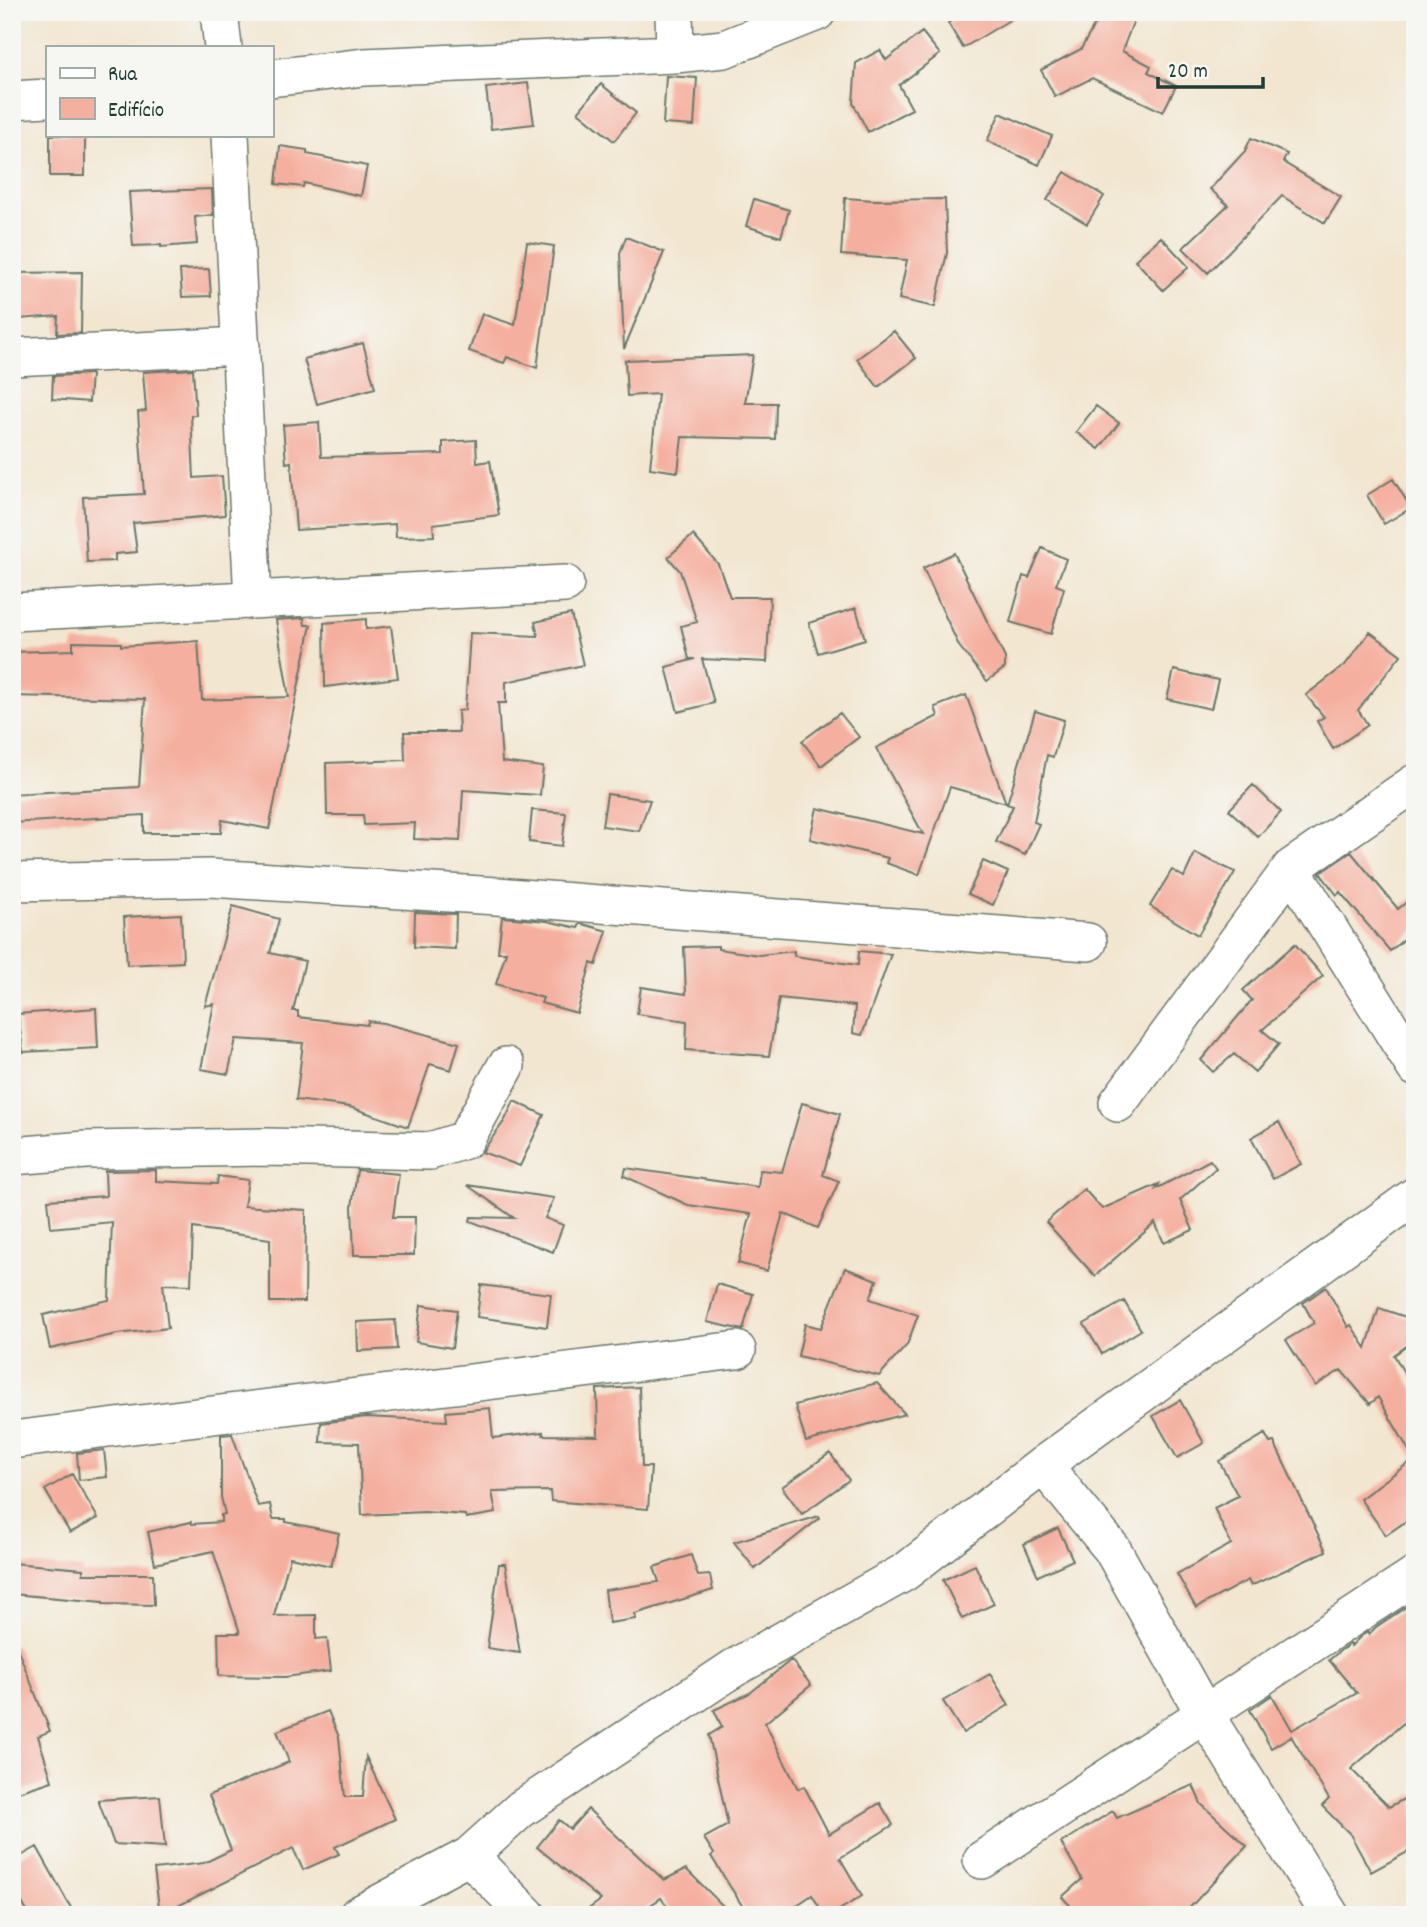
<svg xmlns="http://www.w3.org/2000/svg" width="1427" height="1927" viewBox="0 0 1427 1927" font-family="Dekko,sans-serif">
  <rect width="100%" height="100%" fill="#f6f6f2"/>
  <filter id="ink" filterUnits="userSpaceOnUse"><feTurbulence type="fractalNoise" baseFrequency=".0143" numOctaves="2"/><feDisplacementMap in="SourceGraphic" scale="14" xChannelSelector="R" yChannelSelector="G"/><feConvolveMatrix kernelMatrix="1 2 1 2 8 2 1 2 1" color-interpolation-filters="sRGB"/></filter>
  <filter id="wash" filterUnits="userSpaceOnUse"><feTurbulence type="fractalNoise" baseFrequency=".00686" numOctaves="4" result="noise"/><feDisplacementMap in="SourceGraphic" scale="28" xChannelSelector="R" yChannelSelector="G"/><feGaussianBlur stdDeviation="1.57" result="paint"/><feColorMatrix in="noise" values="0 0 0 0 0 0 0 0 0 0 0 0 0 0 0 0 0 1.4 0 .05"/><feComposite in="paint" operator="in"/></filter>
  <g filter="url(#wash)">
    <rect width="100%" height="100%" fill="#f2e6d0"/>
    <g id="blocks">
      <path fill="#f5af9e" d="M966,12H1023L963,48L948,23Z
        M1102,12H1137L1122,51L1151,66L1148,72L1176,86L1163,112L1092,78L1055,97L1041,70L1081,49Z
        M922,32L940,54L899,85L912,109L868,132L853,103L856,63L880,50L886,60Z
        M666,76L697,78L694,126L663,124Z
        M528,83L534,124L491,129L486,88Z
        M601,84L636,113L614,141L578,112Z
        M1000,113L1052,136L1039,165L987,141Z
        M50,135H85V176H50Z
        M1251,138L1287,154L1283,162L1341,197L1325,223L1282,196L1208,273L1183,248L1228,205L1210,189L1245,151Z
        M280,146L307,150V154L367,166L361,196L304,183L303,187L276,184Z
        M1065,172L1104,196L1087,224L1047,200Z
        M212,189L213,215L195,217L197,244L161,247V245L133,246L129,192Z
        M845,198L874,200L945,199L947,253L935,307L899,299L907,260L841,255Z
        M754,199L789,210L781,237L746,226Z
        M626,237L664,252L624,349L620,253Z
        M1161,237L1189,267L1163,290L1135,260Z
        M527,242L554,246L537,368L507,357L504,363L469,351L482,314L515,325Z
        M209,269L211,296L182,297L180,270Z
        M82,272L81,333L57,334L58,316L19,319L16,273Z
        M894,331L916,358L878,387L857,359Z
        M363,343L375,388L317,404L304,359Z
        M753,355L745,403H776L775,439L682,437L678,472L650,468L658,394L627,396L625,360Z
        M193,369L196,415H191L194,478L222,476L225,515L133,523L137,552L115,554V561L87,562L83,497L144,494L138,412L146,411L143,372Z
        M91,374L89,402L52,399L53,376Z
        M1096,406L1119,423L1099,449L1076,432Z
        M319,422L321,457L443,454V442L476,440L477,463L490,461L499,515L433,524L434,536L396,537L395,524L296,530L291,462L286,463L283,425Z
        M1393,479L1411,508L1384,524L1367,495Z
        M693,535L718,564L730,597H770L767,662L702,659L714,703L678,712L666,667L695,659H689L681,626L697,622L680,571L668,557Z
        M1042,548L1066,559L1056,585L1064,588L1051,634L1010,622L1023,576L1029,578Z
        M954,553L1005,658V668L987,681L959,646L923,568Z
        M856,608L865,639L818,653L809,623Z
        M571,614L583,665L506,682V703H498L502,762L543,767L540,795L463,790L460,841L414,839L415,823L364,825L363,815H327L326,763L405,760L404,732H459L458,711L465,710L470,633L538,636L535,622Z
        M304,618L305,625H311L269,829L222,820L221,833H144V815L12,823V794L139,787L145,699L12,696V652L73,650V642L121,643V646L198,641L202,700L289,697L276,620Z
        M366,619V629L391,626L398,678L325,687L324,623Z
        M1370,632L1401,655L1358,710L1368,725L1333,749L1317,721L1324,717L1306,695L1345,665Z
        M1174,670L1218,680L1211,709L1167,699Z
        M966,695L1006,803L950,787L919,875L886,863L888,858L810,839L817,808L923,834L876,748L938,716L935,707Z
        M1035,711L1064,720L1053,757L1047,755L1034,822L1039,824L1025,855L996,842L1013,806L1007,804Z
        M840,713L859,737L821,766L802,741Z
        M1253,785L1281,812L1258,837L1229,810Z
        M607,794L650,800L639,831L602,826Z
        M532,810L566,813L562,846L529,842Z
        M1351,852L1398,909L1415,895V930L1390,951L1340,892L1337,895L1320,873Z
        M1195,853L1235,872L1198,935L1150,906L1172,870L1184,877Z
        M983,861L1008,872L993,905L968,894Z
        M233,906L279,919L270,953L305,961L293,1011H298V1017L367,1025L368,1021L383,1023L459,1043L451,1070L430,1064L408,1127L350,1107L296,1100L303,1043L236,1039L228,1074L201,1069L214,1004L205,1006Z
        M415,912L456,914L455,949L414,947Z
        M181,914L183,962L127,965L124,917Z
        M502,917L547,921L578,928L580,924H583L607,931L596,965L591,963L577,1013L541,1003L543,998L496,984L506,952H498Z
        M1295,944L1323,976L1262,1030L1279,1044L1255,1072L1234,1054L1213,1072L1201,1060L1252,1000L1243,990Z
        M718,946V949L759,955L794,951V956L858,965L859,951L891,954L862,1035L853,1033L855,1006L779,998L769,1056L686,1050L687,1021L637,1014L641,987L686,994L684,947Z
        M96,1008L98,1048L23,1052L18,1014Z
        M514,1101L544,1115L520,1166L482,1152L505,1120Z
        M802,1103L840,1114L823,1175L839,1181L818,1228L783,1213L767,1271L738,1263L751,1214L688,1205L624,1176L626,1168L758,1187L760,1170L782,1172Z
        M1279,1122L1301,1164L1273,1179L1251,1138Z
        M1210,1160L1216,1168L1180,1200L1193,1230L1164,1243L1155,1223L1095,1276L1046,1222L1084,1189L1102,1209L1159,1184L1156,1189Z
        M156,1170V1181L217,1184L218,1176L248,1180L244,1206L306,1210L305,1302H270V1239L193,1228L191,1285L163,1284L168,1328L117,1334L50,1349L43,1315L109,1300L112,1222L51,1228L48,1200L106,1196L105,1171Z
        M357,1170L399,1174L393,1217H415L414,1255H354L352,1207Z
        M467,1185L554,1198L545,1218L563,1225L553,1252L470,1221L471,1217L514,1218Z
        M845,1268L877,1280L870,1299L918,1315L907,1345L879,1376L798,1356L805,1324L821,1328Z
        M717,1284L753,1294L743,1330L707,1322Z
        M481,1285L551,1294L547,1327L477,1317Z
        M1326,1287L1348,1327L1351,1325L1366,1348L1379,1308L1415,1320V1340L1394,1355L1415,1392V1515L1386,1535L1360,1499L1414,1459L1378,1397L1370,1404L1341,1370L1315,1386L1286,1340L1314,1323L1303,1303Z
        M1124,1301L1141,1330L1102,1354L1084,1324Z
        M421,1305L457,1310L452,1348L416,1342Z
        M395,1320L397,1349L358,1351L357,1322Z
        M877,1383L905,1414L806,1442L795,1405Z
        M639,1387L642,1467H651L648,1509L551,1501L550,1491L492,1492L496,1513L466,1518L465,1515L425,1512L362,1515L359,1443L320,1442L321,1423L366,1417L447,1421L446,1412L490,1408L493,1438L543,1432V1435L598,1436L597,1389Z
        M1180,1400L1204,1443L1177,1458L1153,1416Z
        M232,1434L258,1506L270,1504L273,1519H286V1522L339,1533L331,1566L290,1557L274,1616L316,1615V1639L327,1638L331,1671L285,1677L219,1676L218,1633H240L213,1551L155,1564L148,1532L191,1522L192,1524L221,1522V1515L225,1514L221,1497V1435Z
        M1265,1434L1270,1443L1274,1442L1326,1551L1251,1586L1248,1580L1196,1608L1177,1574L1231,1544L1214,1508L1238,1496L1219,1461Z
        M104,1450L107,1477L79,1480L77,1453Z
        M830,1453L849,1480L802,1514L782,1487Z
        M72,1474L98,1518L70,1533L45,1490Z
        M819,1516L820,1518L755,1569L734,1542Z
        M1058,1528L1073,1560L1038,1576L1024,1544Z
        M691,1555L698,1576L710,1575L713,1590L635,1614L636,1619L609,1623L605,1590L659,1582L654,1567Z
        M12,1563L83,1569V1574H153L154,1605L103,1604V1602L12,1594Z
        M499,1564H505L520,1653L487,1648Z
        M975,1565L994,1604L962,1619L943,1580Z
        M1415,1601V1713L1351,1769L1389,1807L1415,1793V1848L1371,1872L1350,1834L1322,1806L1329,1799L1291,1736L1271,1748L1250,1710L1272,1695L1292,1730L1357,1693L1329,1660L1341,1650L1350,1644L1351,1646L1361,1636L1368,1632L1369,1634L1376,1627Z
        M16,1645L50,1731L38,1736L52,1781L12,1794V1646Z
        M791,1660L811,1685L765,1723L798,1789L804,1786L829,1834L880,1803L893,1825L840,1858L862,1896L831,1915H824L812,1895L782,1915H748L711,1856L714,1854L704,1838L728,1825L709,1735L722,1727L714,1710L750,1693Z
        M990,1674L1009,1705L963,1733L943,1701Z
        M328,1711L339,1737L345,1797H363L366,1757L395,1819L335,1847L339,1854L303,1870L293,1848L160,1915L154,1869L204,1863L231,1850L209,1795L289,1762L277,1731Z
        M1193,1785L1201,1804L1247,1846L1183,1915H1079L1062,1897L1082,1879L1061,1843L1113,1811L1117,1818Z
        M160,1796L165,1847L114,1844L98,1800Z
        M588,1809L664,1880L686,1869L732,1915H673L661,1898L636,1915H580L601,1900L537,1847L559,1820L570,1829Z
        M37,1847L75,1915H29L12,1885V1861Z"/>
    </g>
  </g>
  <g filter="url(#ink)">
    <use href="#blocks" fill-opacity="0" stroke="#69786b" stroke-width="2"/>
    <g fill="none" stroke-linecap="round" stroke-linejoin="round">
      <g stroke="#69786b" stroke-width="40">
        <path id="street" d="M219,12L223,47
          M674,12L675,54
          M271,78L364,67L675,54L724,49L817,12
          M12,100L47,98
          M230,135L253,600
          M12,357L241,346
          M12,612L565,584
          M1291,868L1415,1067
          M12,882L210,878L497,896L1088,942
          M1118,1103L1291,868L1415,783
          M12,1156L86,1150L267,1147L430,1151L465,1140L506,1066
          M12,1440L737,1350
          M469,1856L527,1915
          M982,1860L1415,1576
          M358,1915L469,1856L521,1809L734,1668L905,1572L1043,1465
          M1330,1915L1205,1715L1112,1549L1043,1465L1415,1196"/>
      </g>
      <use href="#street" stroke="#fff" stroke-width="37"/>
    </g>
  </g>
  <rect width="1427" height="1927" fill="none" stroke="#f6f6f2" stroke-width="42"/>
  <rect x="46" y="46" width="228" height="91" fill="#f6f6f2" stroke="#a0aca6" stroke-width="2"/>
  <rect x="60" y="68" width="35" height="10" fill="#ffffff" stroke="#a0aca6" stroke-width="2"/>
  <text x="108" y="80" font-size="21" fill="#1f3d34">Rua</text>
  <rect x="60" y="98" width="35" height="21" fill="#f5af9e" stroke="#a0aca6" stroke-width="2"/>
  <text x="108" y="116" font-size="21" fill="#1f3d34">Edifício</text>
  <path d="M1158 77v10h105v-10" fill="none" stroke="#1f3d34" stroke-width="3.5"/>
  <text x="1168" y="77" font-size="21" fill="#1f3d34" stroke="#f6f6f2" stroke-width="5" paint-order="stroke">20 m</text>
</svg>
